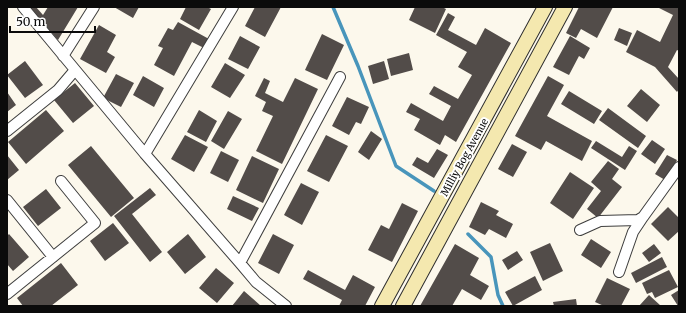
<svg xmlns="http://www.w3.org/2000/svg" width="686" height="313" viewBox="0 0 686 313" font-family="Merriweather,serif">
  <rect width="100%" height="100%" fill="#fcf8ec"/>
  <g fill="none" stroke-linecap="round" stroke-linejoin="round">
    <path stroke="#4895bb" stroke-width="3.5" d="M333,7L358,66L396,166L434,191
      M468,234L491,257L498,295L503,306"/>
  </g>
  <path fill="#524c49" d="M29,7H36L43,15L48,7H78L58,40Z
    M114,7H139L133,18Z
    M186,7H207L211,9L199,30L180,19Z
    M255,7H281L265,37L245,26Z
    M415,7H442L446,9L435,33L409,20Z
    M579,7H613L597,38L581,29L576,38L566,33Z
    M657,7H679V51L677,50L668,67L679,79V89L677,92L655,67L626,52L637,30L660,42L673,15Z
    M448,13L455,17L448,30L476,45L485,28L511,43L456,142L445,135L440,145L414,130L420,119L406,112L411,103L443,121L451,106L429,94L434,86L458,99L472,75L458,67L467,52L436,35Z
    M178,22L209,39L204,48L192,42L174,76L154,65L163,48L158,46L168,28L173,30Z
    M99,25L116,35L107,52L115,57L106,73L80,59Z
    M619,28L632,33L627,46L614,40Z
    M322,34L344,45L327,80L305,70Z
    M240,36L260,47L248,69L228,59Z
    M570,36L590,48L584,59L579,56L569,75L553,67Z
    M409,53L413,70L391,76L387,59Z
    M25,61L43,85L25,98L7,75Z
    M384,61L389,79L373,84L368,66Z
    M225,63L245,75L230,98L211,87Z
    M116,74L134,83L121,107L103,98Z
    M143,76L164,88L154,107L133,95Z
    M548,76L564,85L547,116L592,141L582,161L546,141L541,150L515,136Z
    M264,78L270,81L265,93L283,102L295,78L318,89L282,164L256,151L273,116L262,111L266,102L255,96Z
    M75,83L94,106L73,123L54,100Z
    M641,89L660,105L647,122L627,106Z
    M569,91L602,111L594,124L561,104Z
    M7,92L16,105L7,112Z
    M347,97L369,107L361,124L356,122L349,135L332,126Z
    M608,108L646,136L638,148L599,120Z
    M46,110L64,131L26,164L8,142Z
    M199,110L217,121L206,142L187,132Z
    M228,111L242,119L224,149L211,141Z
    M371,131L382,139L369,160L358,152Z
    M185,135L208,147L194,172L171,159Z
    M326,135L348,146L329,182L307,171Z
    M652,140L665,149L655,164L641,154Z
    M596,141L622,157L629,146L637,151L625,170L591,148Z
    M512,144L527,152L513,177L498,169Z
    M91,146L134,198L111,217L68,165Z
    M437,149L448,155L434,178L412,165L417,157L428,163Z
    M221,151L239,160L228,182L210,173Z
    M7,155L19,170L7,180Z
    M667,155L677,160L665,180L655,174Z
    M252,156L279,169L263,203L236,190Z
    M608,161L619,169L612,179L622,187L598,218L587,209L601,191L591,182Z
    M570,172L594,188L573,219L550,203Z
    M301,183L319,192L302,225L284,215Z
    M150,188L156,195L132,214L162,252L150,262L114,216Z
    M46,189L61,208L38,226L23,207Z
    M233,196L259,208L252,221L227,209Z
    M481,202L499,211L496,215L513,224L506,238L489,229L485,235L469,227Z
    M402,203L418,211L392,262L368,250L381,225L389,229Z
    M668,207L679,218V231L668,241L651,224Z
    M113,223L129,243L105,261L90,241Z
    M9,234L29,257L13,271L7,264V236Z
    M188,234L206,257L185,274L167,252Z
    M273,234L294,245L279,274L258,263Z
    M591,239L611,252L601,268L581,255Z
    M550,243L563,271L543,281L530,252Z
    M455,244L479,258L470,275L489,286L481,300L462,289L452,306H420Z
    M654,244L661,253L649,262L642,253Z
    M517,251L523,260L508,270L502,260Z
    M662,257L667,267L636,283L631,273Z
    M61,263L78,285L51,306H23L17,298Z
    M216,268L234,283L217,303L199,288Z
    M308,270L345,290L353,275L375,287L365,306H339L342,300L303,279Z
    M669,270L678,287L655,298L652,292L647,294L642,283Z
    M535,276L542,290L513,306L505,292Z
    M607,278L630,289L621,306H604L595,302Z
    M679,290V306H678L671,295Z
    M244,291L261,306H232Z
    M649,295L661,306H639Z
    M576,299L577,306H554L553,302Z"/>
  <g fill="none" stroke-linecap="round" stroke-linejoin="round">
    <g stroke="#3e3e3e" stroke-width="12">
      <path id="street" d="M23,7L145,154L240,263L256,282L286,306
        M63,56L94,7
        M7,131L58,90L75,70
        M145,154L233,7
        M7,200L53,257
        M580,230L600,221L638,220L643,217L679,167
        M240,263L340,77
        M619,272L633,232L643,217
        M7,294L95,223L61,181"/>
    </g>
    <g stroke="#2d2d2d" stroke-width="16">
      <path id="secondary" d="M382,306L545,7
        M403,306L565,7"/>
    </g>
    <use href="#street" stroke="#fff" stroke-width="10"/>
    <use href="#secondary" stroke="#f4e8af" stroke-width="14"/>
  </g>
  <g text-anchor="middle" stroke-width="4" stroke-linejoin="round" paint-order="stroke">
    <g font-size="10" fill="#0b0b0b" stroke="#fff">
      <text transform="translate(464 157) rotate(-61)" y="4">Milliy Bog Avenue</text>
    </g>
  </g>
  <rect width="686" height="313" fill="none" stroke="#0b0b0b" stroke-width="16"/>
  <path d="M10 26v6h85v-6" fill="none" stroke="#0b0b0b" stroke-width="2"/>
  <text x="16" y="26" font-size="12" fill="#0b0b0b" stroke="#ffffff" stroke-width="3" paint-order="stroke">50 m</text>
</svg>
